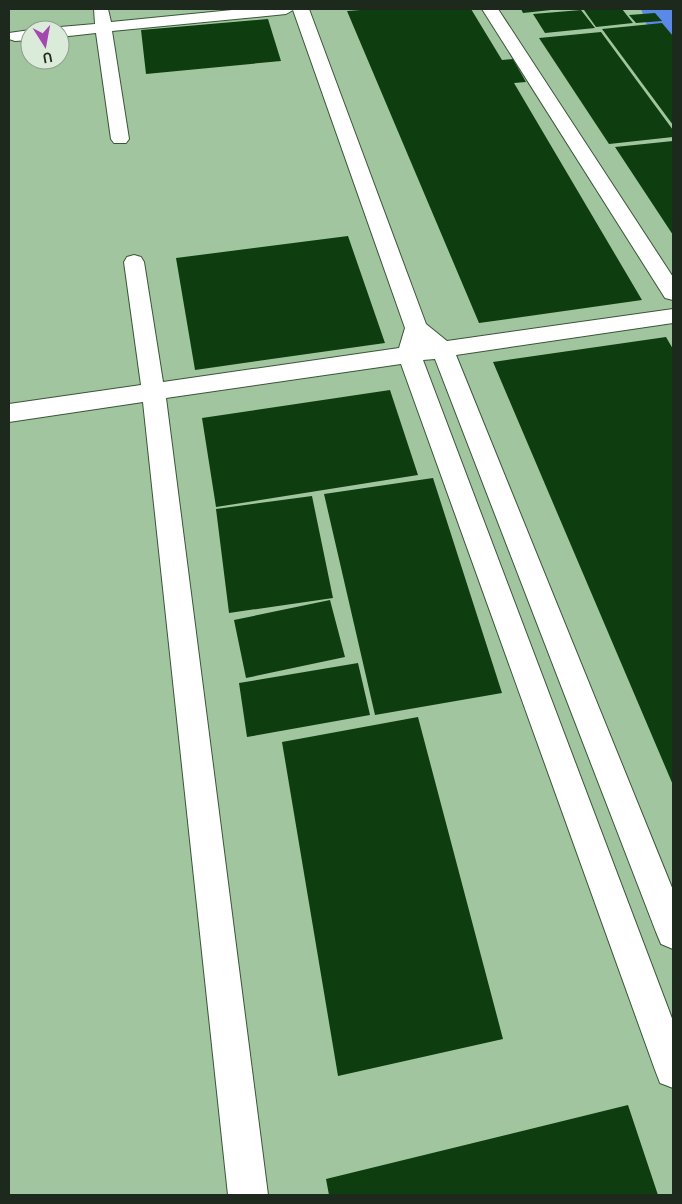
<svg xmlns="http://www.w3.org/2000/svg" width="682" height="1204" viewBox="0 0 682 1204" font-family="'Space Grotesk',sans-serif">
  <rect width="100%" height="100%" fill="#b0d0ae"/>
  <path fill="#a1c69f" fill-rule="evenodd" d="M9,9H673V1195H9ZM30,30H60V60H30Z"/>
  <g fill="none" stroke-linecap="round" stroke-linejoin="round">
    <path fill="#5b89e8" fill-rule="evenodd" d="M641,9H672L673,50L662,47L646,23Z"/>
  </g>
  <path fill="#0e3e0f" d="M374,9H471L502,60L513,59L526,82L514,83L642,300L479,323L347,11Z
    M521,9H551V10L523,13Z
    M597,9H622L633,23L596,27L584,10Z
    M581,10L595,28L545,33L533,14Z
    M655,13L662,21L636,23L629,15Z
    M268,19L281,61L146,74L141,30Z
    M662,23L673,36V125L602,29Z
    M601,32L673,130V137L609,144L539,38Z
    M673,141V235L615,147Z
    M348,236L385,343L195,370L176,258Z
    M666,337L673,349V785L493,362Z
    M390,390L418,475L216,507L202,418Z
    M433,478L502,693L375,715L324,494Z
    M312,496L333,598L229,613L216,509Z
    M330,600L345,657L246,678L234,620Z
    M358,663L370,715L247,737L239,683Z
    M418,717L503,1039L338,1076L282,742Z
    M628,1105L658,1195H329L326,1179Z"/>
  <g fill="none" stroke-linecap="round" stroke-linejoin="round">
    <g stroke="#3a5538" stroke-width="2">
      <path id="minor" d="M94,9H108L111,22L242,9H309L426,324L447,341L673,309V323L456,355L673,890V949L661,944L656,932L435,359L423,360L673,1021V1088L660,1083L655,1070L401,364L166,398L268,1195H228L143,402L9,422V404L141,385L124,262L127,257L134,255L141,257L144,262L163,382L399,348L405,328L293,10L286,14L112,31L129,139L126,143H114L111,139L96,33L60,37V30H53L60,27L95,24Z
        M482,9H498L673,277V300L665,298Z
        M30,30V40L15,41L9,39V33Z"/>
    </g>
    <use href="#minor" fill="#fff" fill-rule="evenodd"/>
  </g>
  <rect width="682" height="1204" fill="none" stroke="#1d291c" stroke-width="20"/>
  <g transform="translate(45 45) rotate(169)"><circle r="24" fill="#dbebda" stroke="#8f9d8e"/>
  <path d="M0-4L9 19L0 12L-9 19Z" fill="#a547b0"/>
  <text y="-8" font-size="14" font-weight="bold" text-anchor="middle" fill="#1d291c">U</text>
  </g>
</svg>
